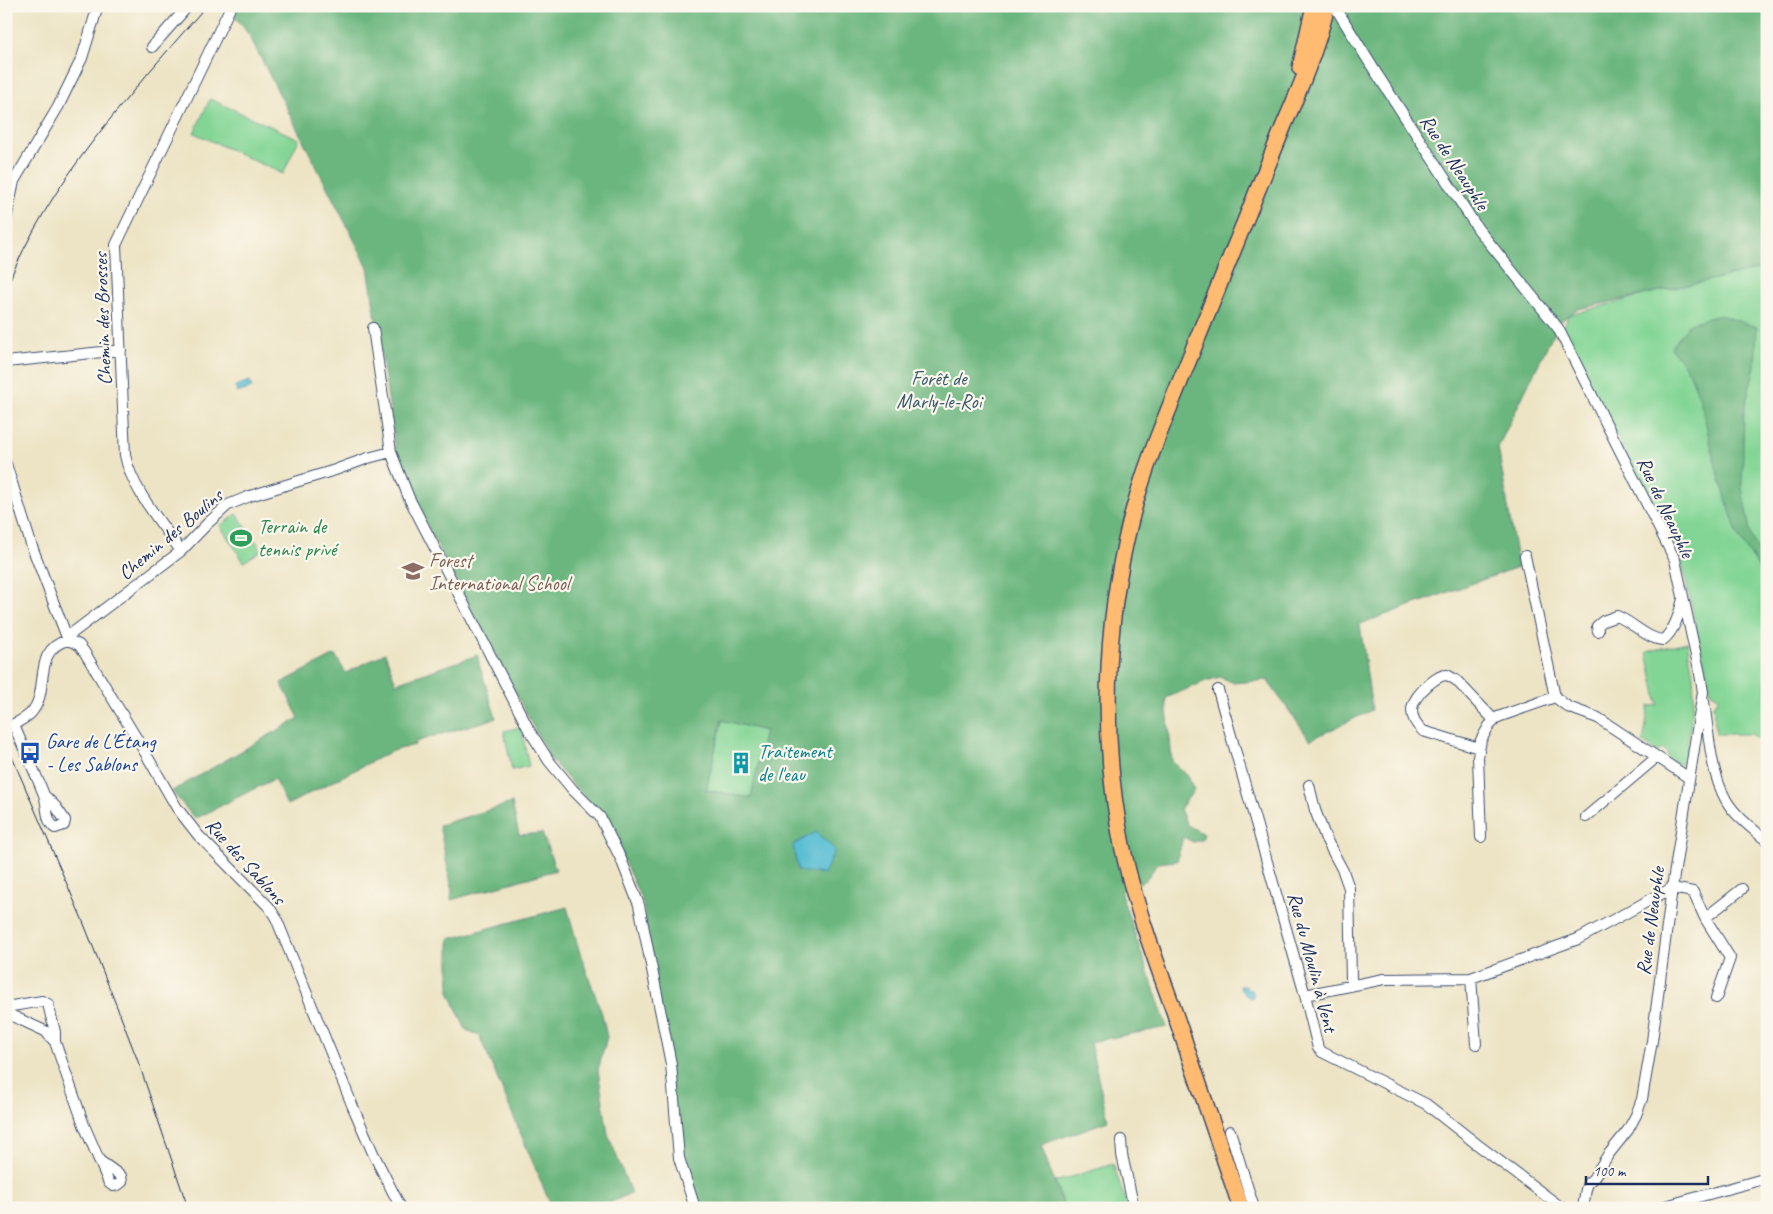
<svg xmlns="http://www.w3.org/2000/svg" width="1773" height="1214" viewBox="0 0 1773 1214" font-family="Caveat,sans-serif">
  <rect width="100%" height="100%" fill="#fbf7ec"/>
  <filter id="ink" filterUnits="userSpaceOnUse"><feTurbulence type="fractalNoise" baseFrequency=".02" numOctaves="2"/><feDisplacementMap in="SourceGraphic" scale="10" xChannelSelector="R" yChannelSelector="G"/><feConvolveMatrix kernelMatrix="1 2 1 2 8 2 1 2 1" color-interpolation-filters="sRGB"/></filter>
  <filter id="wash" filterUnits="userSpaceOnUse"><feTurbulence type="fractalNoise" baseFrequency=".0096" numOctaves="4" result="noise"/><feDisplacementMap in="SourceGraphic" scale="20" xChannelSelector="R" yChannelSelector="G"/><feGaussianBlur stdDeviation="1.12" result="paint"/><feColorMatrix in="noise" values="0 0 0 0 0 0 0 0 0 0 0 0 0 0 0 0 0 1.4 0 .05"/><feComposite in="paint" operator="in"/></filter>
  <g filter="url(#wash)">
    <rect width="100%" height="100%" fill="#ede4c5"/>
    <path fill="#83d595" stroke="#4f827a" d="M210,99L299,139L283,174L194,133Z
      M1767,262V750L1752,734H1716L1713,705L1716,703L1718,699L1716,695L1711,693L1680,555L1561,331L1569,315Z
      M237,514L262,550L244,562L220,526Z
      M1687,642L1693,675L1694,698L1685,762L1679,765L1667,757L1668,754L1665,750L1662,749L1658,752L1643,742L1649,706L1658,705L1647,652Z
      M722,720L765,731L751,798L706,790Z
      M521,727L529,766L512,770L504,731Z
      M1113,1164L1128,1208H1064L1055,1182Z"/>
    <path fill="#6ab67e" stroke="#42726e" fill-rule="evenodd" d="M227,6H1767V267L1752,271L1578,309L1559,322L1498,447L1518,567L1360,624L1372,710L1310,740L1267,680L1234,683L1220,677L1206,681L1166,698L1172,761L1189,777L1194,790L1180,809L1187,825L1204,834L1202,840L1193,842L1183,837L1177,861L1158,863L1146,880L1120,891L1167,1027L1090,1042L1108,1121L1041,1145L1064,1208H698L681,1151L643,903L606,821L551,760L412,497L396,450L368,267L249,35ZM722,720L765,731L751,798L706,790Z
      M1720,315L1757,327L1755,366L1744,410L1742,489L1751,536L1767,570V580L1738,536L1716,467L1700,399L1689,371L1671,348L1690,323Z
      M385,653L396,683L478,655L479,664L496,718L415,742V745L392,751L287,805L274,779L195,819L172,791L299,718L281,683L335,655L346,673Z
      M512,803L519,835L542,833L556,870L451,900L452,889L439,825Z
      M567,907L579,950L602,1014L607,1037L598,1070L608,1134L631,1193L599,1208H552L479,1035L466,1030L449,992V939Z"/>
    <path fill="#56bdd3" stroke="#387698" d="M250,381L252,388L237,393L235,386Z
      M816,832L835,850L824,874L798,871L793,845Z
      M1240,986H1245L1253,992V997L1250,998C1246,996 1240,990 1240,986Z"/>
  </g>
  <g filter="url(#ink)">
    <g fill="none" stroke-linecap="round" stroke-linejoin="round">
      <g stroke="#3a4a6d" stroke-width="12">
        <path id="street" d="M1333,6L1337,10L1373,68L1478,229L1558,328L1675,560L1700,674L1703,692L1672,888L1652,1041L1642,1099L1636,1115L1628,1130L1608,1155L1593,1179L1588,1183L1586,1189L1583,1208
          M152,47L188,6
          M6,220L14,181L58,107L82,58L98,6
          M373,328L391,452L409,498L529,730L549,761L573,790L600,817L621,859L639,905L671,1064L679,1158L695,1208
          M6,362L121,350
          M6,464L31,544L68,640
          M181,551C162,524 131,488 125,455L116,245L231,6
          M1525,556L1555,697L1568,707L1598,718L1689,778
          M1598,631L1597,626L1603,621L1617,616C1632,622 1647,639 1663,640C1675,630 1679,614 1683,599
          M67,637L181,551L208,523L228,505L250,496L335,470L368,458L391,452
          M68,640L79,645L85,653L143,749L177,808L198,835L269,907L276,918L353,1107L373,1153L401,1208
          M1218,690L1305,995L1318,1048L1322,1052L1426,1104L1478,1145L1562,1208
          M1704,702C1709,734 1710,771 1726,800C1735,816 1753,829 1767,841
          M14,725C23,748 35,771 44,795C48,805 45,821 55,828L64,825L65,820L56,807L45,796
          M6,727C15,724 23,720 30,714C52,692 30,650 68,640
          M1479,748L1423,731C1404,713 1412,699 1429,684C1435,680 1439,675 1447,675L1456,680L1494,720
          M1309,785L1315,810L1326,839L1343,871L1349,888L1351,979L1353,985
          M1586,817L1657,757
          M1481,837L1478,757L1481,740L1489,726L1498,717L1555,697
          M1705,918L1742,889
          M1471,978L1476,1044
          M1305,995L1384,979L1471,978L1578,939L1672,888L1693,892L1705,918L1730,958L1716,998
          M6,1007L42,1001L48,1004L55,1032V1042
          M6,1013L45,1031L55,1042L84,1125L109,1183L113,1186L118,1185L122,1182L121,1176L100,1161
          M1230,1131L1254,1208
          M1121,1140L1122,1155L1134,1208
          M1658,1208L1767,1178"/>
      </g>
      <g stroke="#3a4a6d" stroke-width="18">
        <path id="primary" d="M1300,68L1314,6
          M1241,1208C1219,1143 1197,1078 1175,1014C1155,958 1134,903 1122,845C1101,740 1104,628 1130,523C1145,462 1171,405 1194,347C1224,273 1254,199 1284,125C1301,86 1317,48 1327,6"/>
      </g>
      <use href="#street" stroke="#fff" stroke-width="10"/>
      <use href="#primary" stroke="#ffbb71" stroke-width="15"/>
      <path stroke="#1b2f5e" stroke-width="1" d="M6,289C49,180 131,94 206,6
        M6,743L82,919L119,1012L139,1064L188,1208"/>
    </g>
  </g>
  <defs>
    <g id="stadium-bare" transform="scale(1.725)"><path d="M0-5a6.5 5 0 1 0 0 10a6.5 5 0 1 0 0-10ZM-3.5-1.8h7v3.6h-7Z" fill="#2e9e5b" stroke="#fbf7ec" stroke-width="2.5" paint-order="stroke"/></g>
    <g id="school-bare" transform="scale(1.725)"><path d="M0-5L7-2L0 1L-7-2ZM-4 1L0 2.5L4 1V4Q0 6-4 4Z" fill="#8d6e63" stroke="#fbf7ec" stroke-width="2.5" paint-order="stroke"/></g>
    <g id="bus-bare" transform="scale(1.725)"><path d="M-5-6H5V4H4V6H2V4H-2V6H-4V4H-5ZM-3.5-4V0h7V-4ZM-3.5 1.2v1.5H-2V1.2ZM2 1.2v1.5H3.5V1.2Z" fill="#1a4fb4" stroke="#fbf7ec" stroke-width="2.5" paint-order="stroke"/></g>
    <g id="building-bare" transform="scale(1.725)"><path d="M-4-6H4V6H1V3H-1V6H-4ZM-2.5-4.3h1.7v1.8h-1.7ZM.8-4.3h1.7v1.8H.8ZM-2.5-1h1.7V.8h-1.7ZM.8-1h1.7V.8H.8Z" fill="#0f9aa8" stroke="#fbf7ec" stroke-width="2.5" paint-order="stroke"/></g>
  </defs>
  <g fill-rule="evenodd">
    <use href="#stadium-bare" x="241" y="538"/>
    <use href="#school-bare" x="413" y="571"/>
    <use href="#bus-bare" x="30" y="753"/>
    <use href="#building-bare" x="741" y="763"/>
  </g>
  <g text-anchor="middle" stroke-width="4.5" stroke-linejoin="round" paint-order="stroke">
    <g font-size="20" fill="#1b2f5e" stroke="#fbf7ec">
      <text transform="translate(1455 162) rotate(57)" y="7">Rue de Neauphle</text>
      <text transform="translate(102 319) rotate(-92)" y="7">Chemin des Brosses</text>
      <text transform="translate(1666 507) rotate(65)" y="7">Rue de Neauphle</text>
      <text transform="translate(170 534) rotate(-40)" y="7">Chemin des Boulins</text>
      <text transform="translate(246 861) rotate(48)" y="7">Rue des Sablons</text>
      <text transform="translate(1650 921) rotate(-82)" y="7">Rue de Neauphle</text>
      <text transform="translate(1313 962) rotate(75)" y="7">Rue du Moulin à Vent</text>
    </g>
    <g font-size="20" fill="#35586c" stroke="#fbf7ec">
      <text x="939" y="385">Forêt de<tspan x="939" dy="23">Marly-le-Roi</tspan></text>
    </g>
    <g font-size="20" fill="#27864d" stroke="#fbf7ec" text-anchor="start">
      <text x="258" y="533">Terrain de<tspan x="258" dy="23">tennis privé</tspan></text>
    </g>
    <g font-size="20" fill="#785e54" stroke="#fbf7ec" text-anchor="start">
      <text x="429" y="567">Forest<tspan x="429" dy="23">International School</tspan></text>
    </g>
    <g font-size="20" fill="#164399" stroke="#fbf7ec" text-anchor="start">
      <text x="46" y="748">Gare de L'Étang<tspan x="46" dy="23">- Les Sablons</tspan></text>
    </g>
    <g font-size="20" fill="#0d838f" stroke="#fbf7ec" text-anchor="start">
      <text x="758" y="758">Traitement<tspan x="758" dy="23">de l'eau</tspan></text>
    </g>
  </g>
  <rect width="1773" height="1214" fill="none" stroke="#fbf7ec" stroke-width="25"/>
  <path d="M1586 1176v8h122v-8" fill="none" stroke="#1b2f5e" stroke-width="2.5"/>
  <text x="1593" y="1176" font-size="15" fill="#1b2f5e" stroke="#fbf7ec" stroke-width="4" paint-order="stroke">100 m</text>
</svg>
